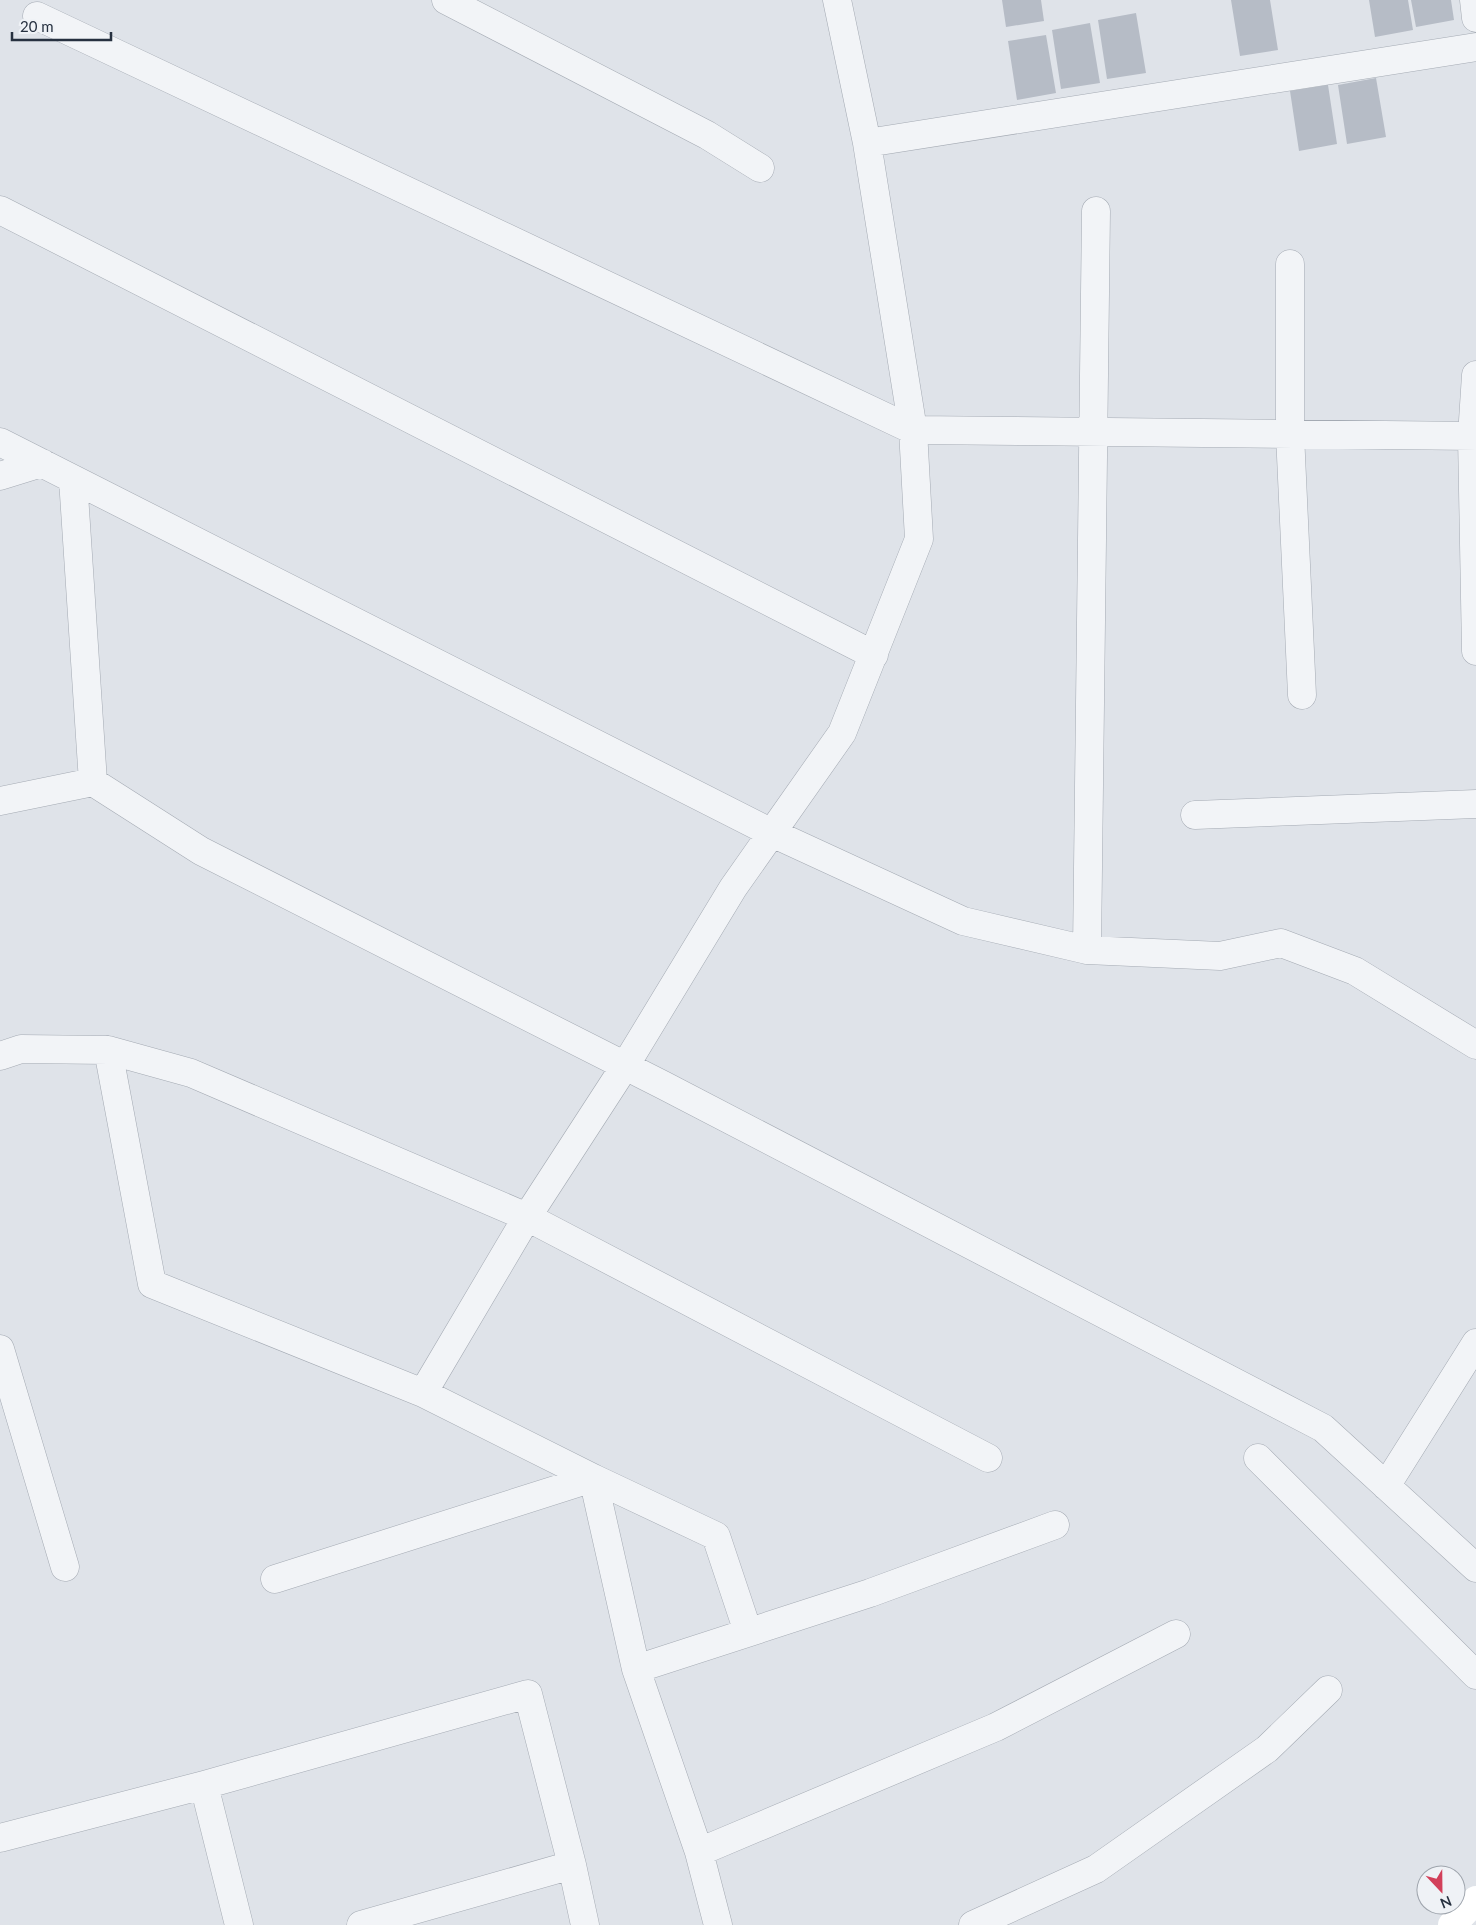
<svg xmlns="http://www.w3.org/2000/svg" width="1476" height="1925" viewBox="0 0 1476 1925" font-family="Lato,sans-serif">
  <rect width="100%" height="100%" fill="#dfe3e9"/>
  <path fill="#b6bcc6" d="M1002,0H1041L1044,21L1006,27Z
    M1231,0H1270L1278,50L1240,56Z
    M1369,0H1408L1413,30L1375,37Z
    M1411,0H1451L1454,20L1416,27Z
    M1136,13L1146,73L1107,79L1098,20Z
    M1090,23L1100,83L1061,89L1052,30Z
    M1046,35L1056,93L1017,100L1008,41Z
    M1376,78L1386,137L1347,144L1338,85Z
    M1328,85L1337,144L1299,151L1290,91Z"/>
  <g fill="none" stroke-linecap="round" stroke-linejoin="round">
    <g stroke="#a4aab3" stroke-width="29">
      <path id="street" d="M446,0L707,135L760,168
        M1474,0L1476,18
        M37,16L913,430L1476,436
        M867,143L1476,47
        M0,210L874,655
        M1290,264V434L1302,695
        M1476,375L1472,436L1476,651
        M0,442L772,833L963,921L1087,950L1220,956L1281,943L1355,971L1476,1045
        M0,476L42,463
        M73,479L93,782
        M0,801L93,782L201,851L663,1085L1323,1428L1476,1568
        M1195,815L1476,804
        M1087,950L1096,211
        M108,1050L152,1284L423,1393L593,1478L716,1536L748,1632
        M0,1056L21,1049L108,1050L191,1073L527,1217L988,1458
        M0,1349L65,1567
        M423,1393L527,1217L625,1066L733,888L842,733L919,539L913,430L867,143L837,0
        M1258,1458L1476,1675
        M1386,1486L1476,1343
        M275,1579L593,1478L636,1669L699,1852L718,1925
        M636,1669L870,1593L1055,1525
        M204,1785L239,1925
        M0,1838L204,1785L528,1694L572,1865L585,1925
        M699,1852L996,1727L1176,1634
        M361,1925L572,1865
        M973,1925L1096,1869L1267,1749L1328,1690"/>
    </g>
    <use href="#street" stroke="#f2f4f7" stroke-width="28"/>
    <path stroke="#fff" stroke-width="28" d="M1452,1925L1476,1900"/>
  </g>
  <g transform="translate(1441 1890) rotate(158)"><circle r="24" fill="#eff2f6" stroke="#9fa5ad"/>
  <path d="M0-4L9 19L0 12L-9 19Z" fill="#d2405a"/>
  <text y="-8" font-size="14" font-weight="bold" text-anchor="middle" fill="#273140">N</text>
  </g>
  <path d="M12 32v8h99v-8" fill="none" stroke="#273140" stroke-width="2.5"/>
  <text x="20" y="32" font-size="15" fill="#273140" stroke="#eff2f6" stroke-width="4" paint-order="stroke">20 m</text>
</svg>
